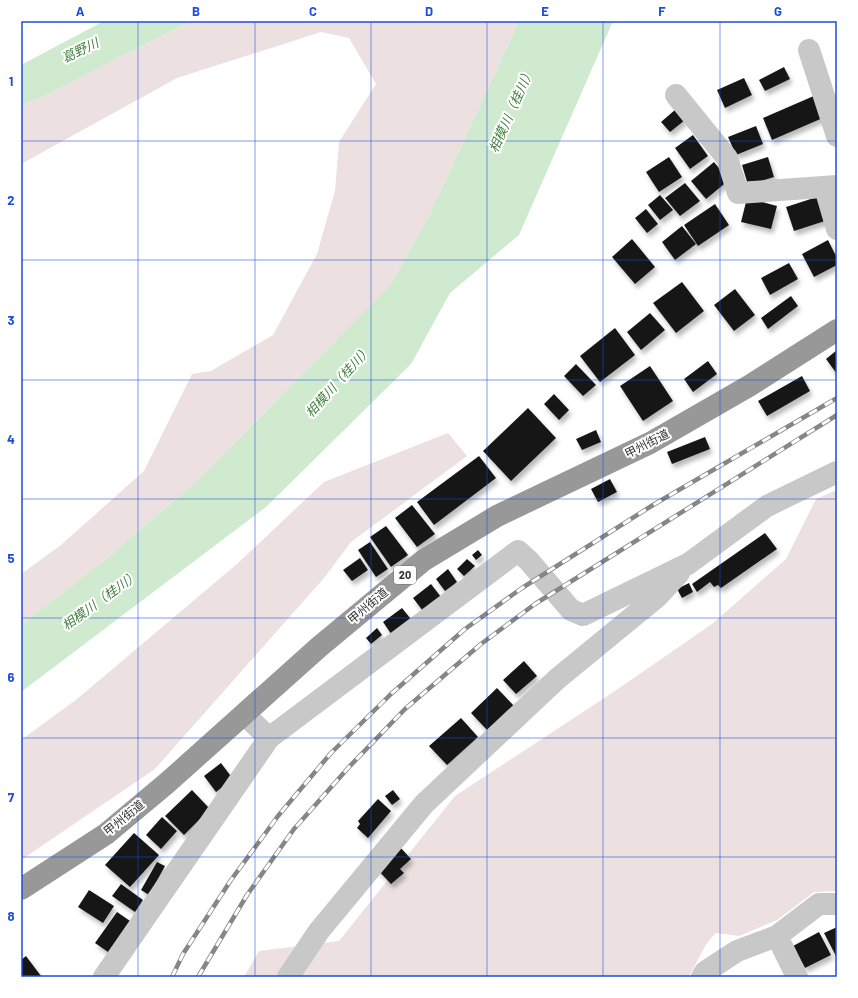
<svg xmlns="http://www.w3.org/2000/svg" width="858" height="998" viewBox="0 0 858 998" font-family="Barlow,'Noto Sans JP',sans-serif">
  <defs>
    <filter id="shadow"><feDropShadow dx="2.5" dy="4.5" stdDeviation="2" flood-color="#0004"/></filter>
  </defs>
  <rect width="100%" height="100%" fill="#fff"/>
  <path fill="#ece0e0" d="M191,21H519L430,214L391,284L198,480L106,559L21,625V574L61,545L144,471L192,374L211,371L273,335L317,254L335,191L339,142L376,84L349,38L321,32L177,78L21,164V106L46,95Z
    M448,433L467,456L351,542L324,578L155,769L21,860V740L77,699L237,564L324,482Z
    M837,490V891L814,892L777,920L739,936L716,933C703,944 698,963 688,977H244L259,951L339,941L455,796L615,691L712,624L786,559L816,499Z"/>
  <path fill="#cfeace" d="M104,21H191L46,95L21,106V65Z
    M519,21H613L519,235L450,293L411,364L266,507L21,692V625L106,559L198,480L391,284L430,214Z"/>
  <path fill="#181818" filter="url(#shadow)" d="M784,67L790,79L765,91L759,80Z
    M744,78L752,95L725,108L717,90Z
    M816,95L825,117L772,140L763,118Z
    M676,109L685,120L670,132L661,122Z
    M756,126L763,144L736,155L728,137Z
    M693,135L708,156L690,169L675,148Z
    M669,157L682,177L659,192L646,172Z
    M768,157L774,177L748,185L742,165Z
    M714,162L729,180L706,199L691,181Z
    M685,183L700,201L680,216L665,198Z
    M660,195L673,210L660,220L648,205Z
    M820,196L828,220L794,231L786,207Z
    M747,198L777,206L771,229L741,222Z
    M715,204L729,225L698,246L684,225Z
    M646,209L658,224L647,233L635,218Z
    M682,226L696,244L675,260L662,242Z
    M632,239L655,267L635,284L612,257Z
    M828,240L837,258V265L814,277L802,254Z
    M789,263L798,279L770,295L761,278Z
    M682,282L704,311L676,333L653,303Z
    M735,289L755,315L734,331L714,305Z
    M791,296L798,306L768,329L761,318Z
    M650,313L665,330L641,350L627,332Z
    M615,328L635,355L600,382L580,356Z
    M837,350V374L826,359Z
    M708,361L717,374L693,392L684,379Z
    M576,364L596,385L583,396L564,376Z
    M650,366L673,401L643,421L620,386Z
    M802,376L810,391L767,416L758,401Z
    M554,394L569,410L559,420L544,404Z
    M528,408L556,438L511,481L483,451Z
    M596,430L601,442L582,450L576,439Z
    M705,437L710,449L672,464L667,452Z
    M479,456L496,478L434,525L417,502Z
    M610,479L617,492L598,502L591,489Z
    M412,505L435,534L417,547L395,518Z
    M386,526L408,555L391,567L370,537Z
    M765,533L777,549L721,588L718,585L714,587L710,582L697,592L692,584Z
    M370,542L388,569L376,577L358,550Z
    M478,550L482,555L476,560L472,555Z
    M360,558L368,570L352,581L343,570Z
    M467,559L475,566L464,576L457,569Z
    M448,569L457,582L445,591L436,579Z
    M689,583L693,592L682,598L677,589Z
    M431,584L441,597L423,611L413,598Z
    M402,608L414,623L394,638L383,622Z
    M377,628L382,635L371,644L366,638Z
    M524,661L537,676L516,694L503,680Z
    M497,688L514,706L488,731L471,713Z
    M461,718L478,737L447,765L429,746Z
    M221,763L233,779L216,792L204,776Z
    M192,790L210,809L184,835L165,816Z
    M393,790L400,799L392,805L385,796Z
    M378,799L391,811L368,838L357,828L360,824L358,821Z
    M162,817L177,831L161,849L146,835Z
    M134,833L159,855L130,887L105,865Z
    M400,847L411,859L400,869L404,873L391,884L376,868Z
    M157,862L165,866L149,895L141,890Z
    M121,884L143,900L135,912L112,896Z
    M89,890L114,906L103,923L78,907Z
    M117,912L133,923L111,954L95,943Z
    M837,927V958L824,933Z
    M819,932L831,955L805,968L793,946Z
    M26,956L41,976L39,977H21V960Z"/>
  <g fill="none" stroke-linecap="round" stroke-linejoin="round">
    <path stroke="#c8c8c8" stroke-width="22" d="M809,50L837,136
      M676,95L727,158L738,193L837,186
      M825,188L837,229
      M244,714L269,738
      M777,936L797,977
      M104,977L269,738L518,551L529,561L571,610L583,615L688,564L767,506L837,472
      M288,977L319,931L424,804L557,679L657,597L679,573
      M702,977L705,972L737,951L777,936L819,904H837"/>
    <path stroke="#989898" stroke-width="22" d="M21,889L106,834L167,783L319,647L424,560L497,516L650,443L749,386L837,330"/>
    <g stroke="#868686" stroke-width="4.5">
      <path id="rail" d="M172,977L183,954L231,880L278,816L331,753L391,694L465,629L522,588L653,505L837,398
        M198,977L247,895L294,829L349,767L405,709L481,644L535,604L837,415"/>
    </g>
    <use href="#rail" stroke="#fff" stroke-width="3" stroke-dasharray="9" stroke-linecap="butt"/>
  </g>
  <path fill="none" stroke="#1d4ed8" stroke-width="1" stroke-opacity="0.55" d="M138,21V977M255,21V977M371,21V977M487,21V977M603,21V977M720,21V977M21,141H837M21,260H837M21,380H837M21,499H837M21,618H837M21,738H837M21,857H837"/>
  <g text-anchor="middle" stroke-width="4" stroke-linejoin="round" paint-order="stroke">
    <rect fill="#fff" stroke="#6f6f6f" stroke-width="1" x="394" y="566" width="22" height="18" rx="3"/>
    <g font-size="11" font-weight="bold" fill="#313131">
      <text x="405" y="579">20</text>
    </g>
    <g font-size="12" fill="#313131" stroke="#fff">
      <text transform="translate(647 444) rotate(-27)" y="4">甲州街道</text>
      <text transform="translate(368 606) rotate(-40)" y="4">甲州街道</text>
      <text transform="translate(124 818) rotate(-39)" y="4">甲州街道</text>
    </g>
    <g font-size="13" font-style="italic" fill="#42813f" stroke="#fff">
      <text transform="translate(80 50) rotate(-26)" y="5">葛野川</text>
      <text transform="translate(511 110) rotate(-66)" y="5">相模川（桂川）</text>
      <text transform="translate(338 381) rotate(-48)" y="5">相模川（桂川）</text>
      <text transform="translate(100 600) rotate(-36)" y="5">相模川（桂川）</text>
    </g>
  </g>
  <rect width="858" height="998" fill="none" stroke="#ffffff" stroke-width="44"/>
  <rect x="22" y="22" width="814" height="954" fill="none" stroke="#1d4ed8" stroke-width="1.5"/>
  <g font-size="13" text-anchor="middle" font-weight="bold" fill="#1d4ed8">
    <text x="80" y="16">A</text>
    <text x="196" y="16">B</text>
    <text x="313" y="16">C</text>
    <text x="429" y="16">D</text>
    <text x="545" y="16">E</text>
    <text x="662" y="16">F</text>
    <text x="778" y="16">G</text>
    <text x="11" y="86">1</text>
    <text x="11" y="205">2</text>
    <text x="11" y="325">3</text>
    <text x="11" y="444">4</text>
    <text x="11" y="563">5</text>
    <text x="11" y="682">6</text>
    <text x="11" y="802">7</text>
    <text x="11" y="921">8</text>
  </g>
</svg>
